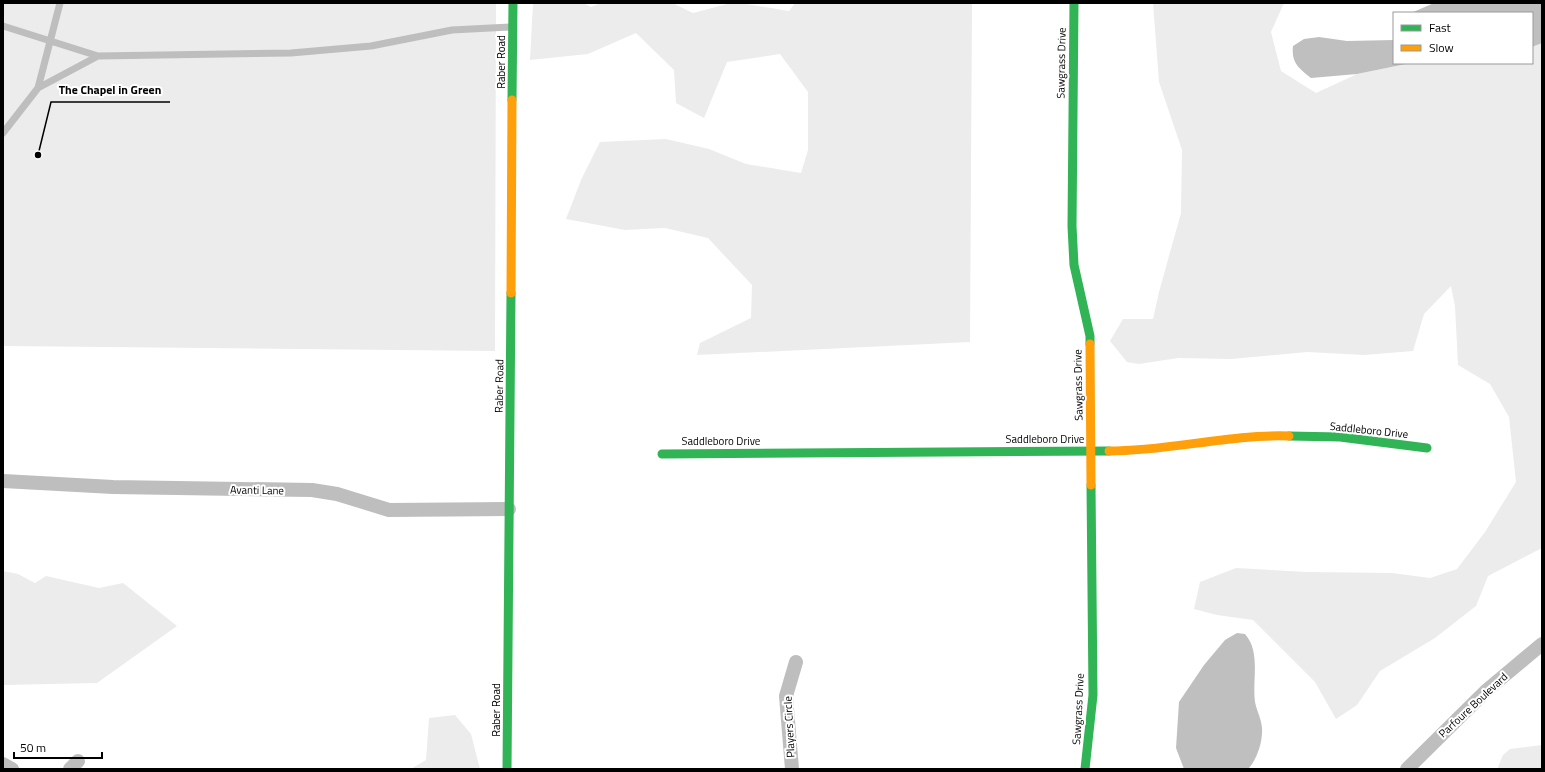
<svg xmlns="http://www.w3.org/2000/svg" width="1545" height="772" viewBox="0 0 1545 772" font-family="'Titillium Web',sans-serif">
  <rect width="100%" height="100%" fill="#fff"/>
  <path fill="#ececec" d="M3,3H496L495,351L3,346Z
    M533,3H583L591,7L601,3H672L693,13L731,3H740L789,11L795,3H972L970,342L697,355L700,343L751,318L752,285L708,238L665,228L625,230L566,219L581,180L600,142L666,139L709,149L746,164L801,173L808,150V92L780,54L727,62L704,118L676,103L674,70L636,33L588,54L530,60Z
    M1153,3H1284L1271,32L1281,71L1316,93L1357,74L1406,64L1532,63V47L1542,43V548L1488,576L1476,606L1435,638L1380,671L1357,705L1336,719L1315,682L1253,620L1217,615L1194,609L1200,582L1236,568L1306,572L1392,573L1430,578L1457,569L1485,532L1516,482L1509,417L1490,384L1458,365L1455,306L1451,286L1424,314L1413,351L1364,355L1307,352L1231,359L1178,358L1139,364L1127,362L1110,341L1123,319H1153L1159,292L1181,213L1182,150L1159,82Z
    M3,571L18,574L35,583L46,576L99,588L123,583L177,626L97,683L3,685Z
    M455,715L471,734L480,769H411L426,760L429,718Z
    M1542,745V769H1499L1498,767L1503,755L1510,749Z"/>
  <path fill="#bfbfbf" d="M1434,3H1542V43L1532,47V13H1411Z
    M1319,37L1347,41L1394,40V63H1445L1406,64L1357,74L1311,78C1299,68 1291,63 1293,46L1304,39Z
    M1237,633L1245,634C1261,652 1252,680 1255,702C1257,712 1263,722 1262,732C1262,744 1256,761 1248,769H1184L1176,748L1179,702L1204,665L1225,640Z"/>
  <g fill="none" stroke-linecap="round" stroke-linejoin="round">
    <path stroke="#bebebe" stroke-width="7" d="M3,26L98,56
      M38,88L98,56L291,53L371,46L452,30L512,27
      M3,133L38,88L60,3"/>
    <path stroke="#bebebe" stroke-width="14" d="M3,481L113,487L312,490L337,494L389,510L509,509
      M3,764L12,769
      M70,769L78,761
      M792,769L786,696L796,662
      M1407,769L1487,690L1542,644"/>
    <path stroke="#30b455" stroke-width="9" d="M1074,3L1072,226L1074,265L1090,336V344
      M512,100L513,3
      M1289,436L1340,437L1427,448
      M662,454L1109,451
      M507,769L511,293
      M1085,769L1093,695L1091,485"/>
    <path stroke="#ff9f0a" stroke-width="9" d="M511,293L512,100
      M1090,344L1091,485
      M1109,451C1170,451 1229,434 1289,436"/>
  </g>
  <g text-anchor="middle" stroke-width="4" stroke-linejoin="round" paint-order="stroke">
    <g font-size="11" fill="#000" stroke="#fff">
      <text transform="translate(501 62) rotate(-90)" y="4">Raber Road</text>
      <text transform="translate(1061 63) rotate(-89)" y="4">Sawgrass Drive</text>
      <text transform="translate(1078 385) rotate(-91)" y="4">Sawgrass Drive</text>
      <text transform="translate(499 386) rotate(-89)" y="4">Raber Road</text>
      <text transform="translate(1369 430) rotate(6)" y="4">Saddleboro Drive</text>
      <text x="1045" y="443">Saddleboro Drive</text>
      <text x="721" y="445">Saddleboro Drive</text>
      <text transform="translate(257 490) rotate(1)" y="4">Avanti Lane</text>
      <text transform="translate(1473 705) rotate(-43)" y="4">Parfoure Boulevard</text>
      <text transform="translate(1078 709) rotate(-87)" y="4">Sawgrass Drive</text>
      <text transform="translate(496 710) rotate(-90)" y="4">Raber Road</text>
      <text transform="translate(789 727) rotate(-93)" y="4">Players Circle</text>
    </g>
  </g>
  <path fill="none" stroke="#000" stroke-width="1.5" d="M38 155L51 102H170"/>
  <circle fill="#000" stroke="#fff" stroke-width="1.5" cx="38" cy="155" r="4"/>
  <g font-size="12" text-anchor="middle" font-weight="bold" fill="#000" stroke="#fff" stroke-width="4" stroke-linejoin="round" paint-order="stroke">
    <text x="110" y="94">The Chapel in Green</text>
  </g>
  <rect width="1545" height="772" fill="none" stroke="#000000" stroke-width="8"/>
  <rect x="1393" y="12" width="140" height="52" fill="#ffffff" stroke="#999999"/>
  <rect x="1401" y="25" width="20" height="6" fill="#30b455" stroke="#999999"/>
  <text x="1429" y="32" font-size="12" fill="#000000">Fast</text>
  <rect x="1401" y="45" width="20" height="6" fill="#ff9f0a" stroke="#999999"/>
  <text x="1429" y="52" font-size="12" fill="#000000">Slow</text>
  <path d="M14 752v6h88v-6" fill="none" stroke="#000000" stroke-width="2"/>
  <text x="20" y="752" font-size="12" fill="#000000" stroke="#ffffff" stroke-width="3" paint-order="stroke">50 m</text>
</svg>
